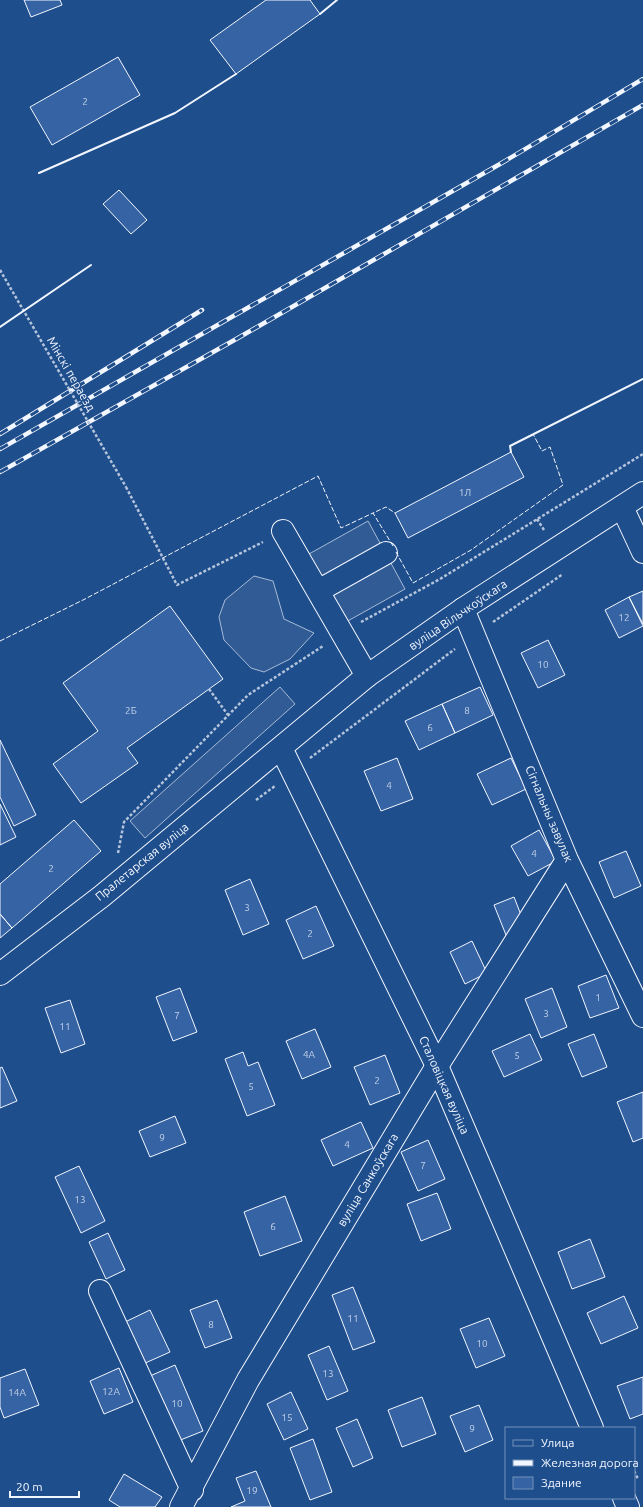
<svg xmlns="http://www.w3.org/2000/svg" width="643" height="1507" viewBox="0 0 643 1507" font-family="Ubuntu,sans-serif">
  <rect width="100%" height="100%" fill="#1f4e8c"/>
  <path fill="#305b95" stroke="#a8bbd7" d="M368,521L405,589L346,622L309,554Z
    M254,576L273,581L284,619L314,633L290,659L264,672L251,668L224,640L219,617L225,600Z
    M280,687L295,704L145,838L130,821Z"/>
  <path fill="#3563a3" stroke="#f2f6ff" d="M24,0H60L62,5L31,17Z
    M266,0H310L320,14L236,74L210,40Z
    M118,57L140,95L52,145L30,107Z
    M119,190L147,220L131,234L103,204Z
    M511,452L524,477L408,538L395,513Z
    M643,591V624L629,597Z
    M629,597L643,626L619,638L605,610Z
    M170,606L223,679L127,748L138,763L81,803L53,764L98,731L63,683Z
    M548,640L565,675L538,688L521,653Z
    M480,687L493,715L455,733L442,704Z
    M442,704L455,733L419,750L405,721Z
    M0,740L36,815L14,826L0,797Z
    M397,758L413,799L381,811L364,771Z
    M511,758L526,789L492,805L477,774Z
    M0,804L16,837L0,845Z
    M74,820L101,851L12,928L0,914V884Z
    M539,830L556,861L528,876L511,846Z
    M626,851L641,886L614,898L599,862Z
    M250,879L269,924L243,935L225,890Z
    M514,897L523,920L508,940L494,905Z
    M316,906L334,946L303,959L286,920Z
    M0,914L12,928L0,938Z
    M472,941L487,973L465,984L450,952Z
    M606,975L619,1008L590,1018L578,986Z
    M180,988L197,1032L173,1041L156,997Z
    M552,988L567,1027L541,1038L525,999Z
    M70,1000L85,1044L61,1053L45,1008Z
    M315,1029L331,1067L302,1079L286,1041Z
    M530,1034L542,1060L504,1077L492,1051Z
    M594,1034L607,1067L582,1077L568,1044Z
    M243,1052L248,1066L258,1062L275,1105L247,1116L225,1059Z
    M385,1055L400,1093L370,1105L354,1067Z
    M2,1067L17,1101L0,1108V1068Z
    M643,1092V1138L633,1142L617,1102Z
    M175,1116L186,1143L150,1157L139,1131Z
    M361,1122L373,1148L333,1166L321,1140Z
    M428,1140L445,1179L418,1191L401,1152Z
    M79,1166L105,1221L81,1233L55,1177Z
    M437,1193L451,1229L421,1241L407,1204Z
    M285,1196L302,1241L260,1256L244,1212Z
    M108,1233L125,1270L106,1279L89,1242Z
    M590,1239L605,1277L572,1289L558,1252Z
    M353,1287L375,1342L353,1350L332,1295Z
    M624,1296L638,1328L601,1344L587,1313Z
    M217,1300L232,1338L205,1348L190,1310Z
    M150,1310L170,1352L143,1364L123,1323Z
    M489,1318L505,1356L476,1368L460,1329Z
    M329,1346L348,1391L327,1400L308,1355Z
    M175,1365L203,1431L178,1441L150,1376Z
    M119,1368L133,1402L104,1414L90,1381Z
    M25,1369L39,1405L4,1418L0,1407V1378Z
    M643,1377V1414L630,1419L617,1386Z
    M291,1392L308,1429L284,1440L267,1404Z
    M422,1397L436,1434L402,1447L388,1410Z
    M479,1405L493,1440L465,1452L450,1416Z
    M357,1419L373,1458L353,1467L336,1428Z
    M313,1439L332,1492L310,1500L290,1448Z
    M256,1471L271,1507H231L245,1501L236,1478Z
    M124,1474L162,1497L155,1507H120L109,1500Z"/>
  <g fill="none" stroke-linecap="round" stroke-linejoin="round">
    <g stroke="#f2f6ff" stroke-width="24">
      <path id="minor" d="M622,507L643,552
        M283,531L367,676
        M318,591L386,553
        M463,609L567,860L643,1016
        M100,1291L192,1490
        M181,1507L248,1380L437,1066L567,860"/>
    </g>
    <g stroke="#f2f6ff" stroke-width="24">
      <path id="major" d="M281,748L437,1066L592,1428
        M0,974L102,896L367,676L463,609L643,493
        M624,1498L628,1507"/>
    </g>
    <path stroke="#b3c4dc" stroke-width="2.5" stroke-dasharray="3 2" stroke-linecap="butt" d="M126,487L177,585L263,542
      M537,519L544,530
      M361,622L440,579L643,454
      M493,622L563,574
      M209,689L228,715
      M310,758L455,649
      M256,800L275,786
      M118,853L124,822L248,695L323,646
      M634,1471L638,1479"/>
    <use href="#minor" stroke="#1f4e8c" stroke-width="22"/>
    <use href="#major" stroke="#1f4e8c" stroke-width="22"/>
    <g stroke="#f2f6ff" stroke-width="4.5">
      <path id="rail" d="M0,434L202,310
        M0,449L500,164L643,79
        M0,472L238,338L643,105"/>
    </g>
    <use href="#rail" stroke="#1f4e8c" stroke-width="3" stroke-dasharray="9" stroke-linecap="butt"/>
    <path stroke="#b3c4dc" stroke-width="2.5" stroke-dasharray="3 2" stroke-linecap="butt" d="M0,270L126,487"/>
    <path stroke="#f2f6ff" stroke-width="1" stroke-dasharray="5 2" stroke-linecap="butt" d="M393,546L373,513L386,507L395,513
      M396,552L413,583L471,550L563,485L550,447L542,451L533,434
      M0,641L85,599L318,476L341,528L373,513"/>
    <path stroke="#f2f6ff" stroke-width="2" d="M320,14L337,0
      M39,173L175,113L236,74
      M0,327L91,265
      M511,452L510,446L643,379"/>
  </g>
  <g text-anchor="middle" stroke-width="3" stroke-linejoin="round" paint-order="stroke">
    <g font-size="10" fill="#c3d1e8">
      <text x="85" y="105">2</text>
      <text x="465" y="496">1Л</text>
      <text x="624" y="621">12</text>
      <text x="543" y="668">10</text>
      <text x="131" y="714">2Б</text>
      <text x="467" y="714">8</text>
      <text x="430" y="731">6</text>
      <text x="389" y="789">4</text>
      <text x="534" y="857">4</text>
      <text x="51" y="872">2</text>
      <text x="247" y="911">3</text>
      <text x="310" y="937">2</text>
      <text x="598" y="1001">1</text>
      <text x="546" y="1017">3</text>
      <text x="177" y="1019">7</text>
      <text x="65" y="1030">11</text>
      <text x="309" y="1058">4А</text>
      <text x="517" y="1059">5</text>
      <text x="377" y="1084">2</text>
      <text x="251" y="1090">5</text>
      <text x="162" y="1141">9</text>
      <text x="347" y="1148">4</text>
      <text x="423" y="1169">7</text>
      <text x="80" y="1203">13</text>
      <text x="273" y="1230">6</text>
      <text x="353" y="1322">11</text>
      <text x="211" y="1328">8</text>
      <text x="482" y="1347">10</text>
      <text x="328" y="1377">13</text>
      <text x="111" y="1395">12А</text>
      <text x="17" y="1396">14А</text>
      <text x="177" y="1407">10</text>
      <text x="287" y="1421">15</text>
      <text x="472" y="1432">9</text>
      <text x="252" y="1494">19</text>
    </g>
    <g font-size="12" fill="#f2f6ff" stroke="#1f4e8c">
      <text transform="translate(71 374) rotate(60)" y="4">Мінскі пераезд</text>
      <text transform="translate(458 615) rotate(-34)" y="4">вуліца Вільчкоўскага</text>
      <text transform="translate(549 814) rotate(67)" y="4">Сігнальны завулак</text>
      <text transform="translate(142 862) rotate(-39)" y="4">Пралетарская вуліца</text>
      <text transform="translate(444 1085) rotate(66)" y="4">Сталовіцкая вуліца</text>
      <text transform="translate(368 1180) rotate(-59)" y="4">вуліца Санкоўскага</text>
    </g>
  </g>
  <rect x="505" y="1427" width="130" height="72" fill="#1f4e8c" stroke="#7391ba"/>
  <rect x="513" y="1440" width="20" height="6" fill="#1f4e8c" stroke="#7391ba"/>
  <text x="541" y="1447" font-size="12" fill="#f2f6ff">Улица</text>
  <rect x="513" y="1460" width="20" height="6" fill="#f2f6ff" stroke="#7391ba"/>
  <text x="541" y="1467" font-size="12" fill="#f2f6ff">Железная дорога</text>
  <rect x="513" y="1477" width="20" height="12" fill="#3563a3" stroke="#7391ba"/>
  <text x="541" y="1487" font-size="12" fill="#f2f6ff">Здание</text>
  <path d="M10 1491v6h69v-6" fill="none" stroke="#f2f6ff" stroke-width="2"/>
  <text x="16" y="1491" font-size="12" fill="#f2f6ff" stroke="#1f4e8c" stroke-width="3" paint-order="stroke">20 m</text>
</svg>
